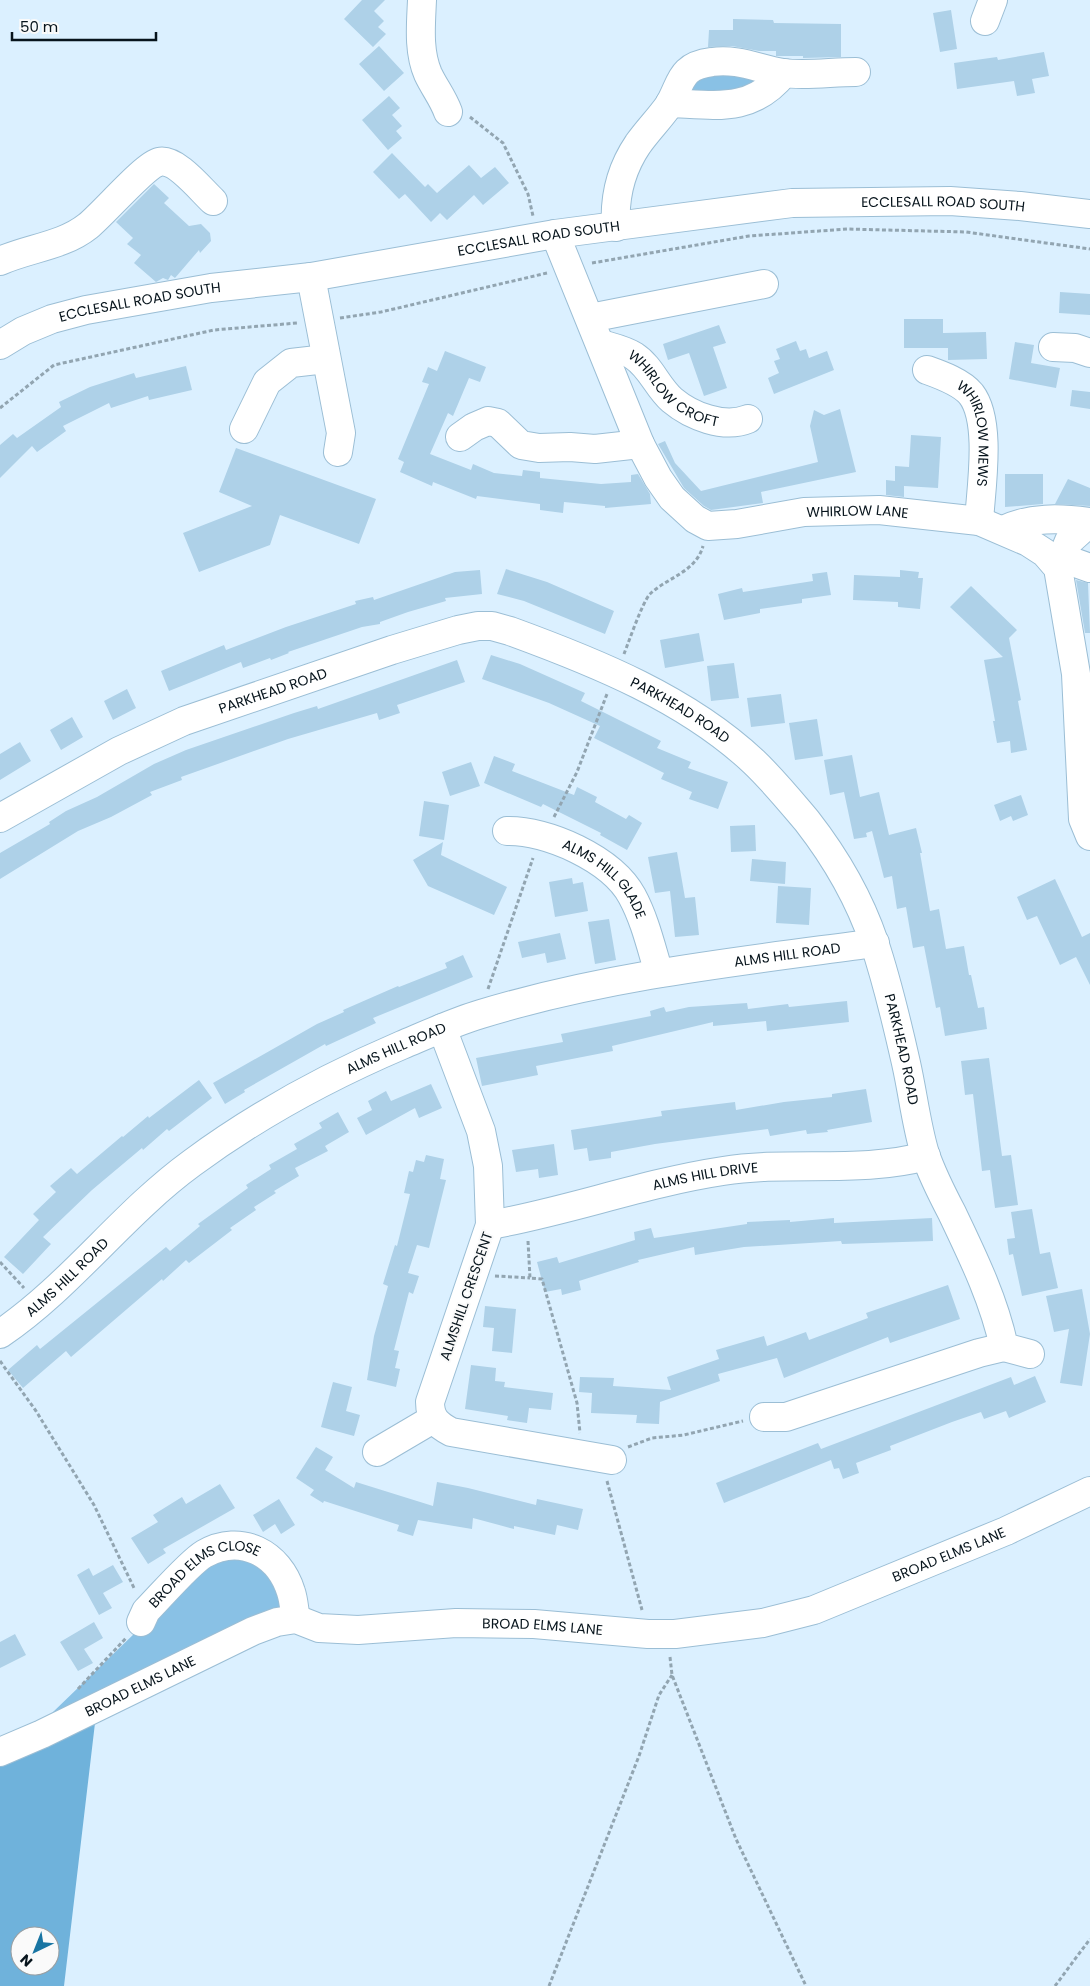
<svg xmlns="http://www.w3.org/2000/svg" width="1090" height="1986" viewBox="0 0 1090 1986" font-family="Poppins,sans-serif">
  <rect width="100%" height="100%" fill="#dbf0ff"/>
  <path fill="#89c1e5" d="M707,70L754,80L755,83L751,90L691,94L687,82Z
    M244,1553L269,1566L283,1603L275,1616L43,1725L53,1712L136,1632L142,1636L201,1573L220,1557Z"/>
  <path fill="#6fb2db" fill-rule="evenodd" d="M95,1723L64,1986H0V1762ZM20,1936H50V1966H20Z"/>
  <path fill="#aed1e8" d="M362,0H385L374,11L384,21L378,27L386,34L373,47L344,19Z
    M951,10L957,49L940,52L933,13Z
    M733,19L773,20L774,23L841,24V57L803,58V56H776V51H759L732,46L708,47L709,30H733Z
    M379,46L404,73L384,91L359,64Z
    M1044,52L1049,76L1032,79L1035,93L1017,96L1014,81L957,89L954,63L997,57L998,60Z
    M389,96L400,108L392,115L402,126L396,131L402,138L388,150L362,120Z
    M392,153L425,187L428,184L437,193L469,165L481,178L495,167L509,183L483,205L474,195L447,220L440,213L431,222L405,194L399,199L373,172Z
    M154,184L169,198L164,203L189,226L201,224L210,233L211,241L200,253L199,250L175,278L171,275L168,280L163,278L156,282L134,263L141,255L127,244L133,238L116,222Z
    M1060,292L1090,294V315L1059,313Z
    M904,319H943V333L986,332L987,359L948,360V348H904Z
    M719,325L726,343L713,347L727,388L704,396L689,353L668,360L663,344Z
    M796,341L800,351L806,349L809,358L827,351L834,370L774,394L768,378L779,373L774,361L780,359L776,349Z
    M1015,342L1034,345L1031,363L1060,368L1056,388L1009,379Z
    M445,351L486,367L480,382L469,378L453,416L448,413L430,454L471,470L473,464L494,473L522,476L523,470L540,472V478L601,484L631,482V475L638,474L650,494L651,504L605,508V506L564,502L563,513L540,510V504L477,496L476,499L433,482L432,486L400,472L404,462L398,459L429,384L422,382L428,367L437,371Z
    M186,366L192,390L149,400L148,396L111,408L109,403L63,426L66,431L37,452L32,446L0,478V445L13,434L17,438L61,407L59,402L90,387L134,373L136,378Z
    M1072,390L1090,392V409L1070,406Z
    M840,409L856,472L761,492L763,503L711,510L704,506L684,488L658,444L665,441L675,463L701,491L818,462L810,426L814,410L824,415Z
    M911,435L941,437L938,488L904,486V497L886,495V480L895,481V466L909,467Z
    M236,448L376,499L359,544L280,515L270,545L199,572L183,533L252,506L219,492Z
    M1005,474H1043V504L1005,507Z
    M1068,479L1090,488V506L1055,504Z
    M506,569L547,582L614,611L605,634L524,601L497,594Z
    M480,570L482,594L445,598L446,601L408,612L380,622V624L362,627L288,652L289,653L271,660L270,658L243,668L241,662L169,691L161,671L224,645L226,650L286,627L356,604L355,601L373,597L374,600L455,572Z
    M900,570L919,572L918,578H923L920,609L898,607V602L853,600L854,575L900,577Z
    M827,572L831,595L802,599V603L760,609V613L724,620L718,594L742,588L743,592L813,581L812,574Z
    M1076,580L1088,583L1090,633H1085Z
    M971,586L1017,630L1009,638L1021,700L1018,701L1027,750L1011,753L1010,741L997,743L993,721H995L984,660L1003,657L950,607Z
    M699,633L704,661L665,668L660,640Z
    M491,655L520,664L585,693L581,701L661,741L657,748L691,762L688,768L728,782L718,809L689,799L692,792L661,779L664,773L594,738L600,726L549,703L482,679Z
    M457,660L465,682L397,705L400,713L379,720L377,713L288,739L181,777L182,780L150,792L152,795L111,817L78,831L0,879V853L50,824L49,822L66,811L97,797L154,764L186,750L294,713L317,706L318,709Z
    M734,663L739,698L711,701L707,666Z
    M127,689L136,708L113,720L104,701Z
    M781,694L785,723L751,727L747,698Z
    M72,717L83,737L61,750L50,730Z
    M817,719L823,756L795,760L789,723Z
    M20,742L31,761L0,780V754Z
    M852,755L860,797L879,792L889,835L916,828L922,853H920L930,911L939,909L946,949L964,946L969,975H971L978,1008L984,1007L987,1029L945,1036L940,1007L936,1008L924,946L913,948L906,907L897,909L892,876L884,878L872,831L866,833L867,837L854,839L844,792L830,795L824,760Z
    M494,756L515,764L512,771L574,795L577,787L597,797L595,802L626,819L629,815L642,823L627,850L600,835L601,833L543,804L541,807L484,783Z
    M471,762L480,786L450,796L442,772Z
    M1021,795L1028,815L1013,821L1011,816L1000,821L994,805Z
    M424,801L449,805L444,840L419,836Z
    M755,825L756,851L731,852L730,826Z
    M443,842L441,855L507,887L494,915L428,886L413,860Z
    M677,852L685,898L695,897L699,935L675,937L670,891L655,893L648,857Z
    M752,859L786,862L785,884L750,881Z
    M572,878L573,884L583,882L588,911L555,917L549,882Z
    M1055,879L1082,937L1090,933V985L1076,957L1060,965L1037,916L1027,920L1017,897Z
    M778,886L811,888L809,925L776,923Z
    M609,919L616,960L595,964L588,922Z
    M560,933L566,959L547,963L545,953L522,958L518,942Z
    M463,955L473,977L373,1018L376,1023L326,1046L325,1044L244,1090L245,1092L225,1104L213,1083L317,1024L344,1012L343,1010L398,986L399,987L447,968L445,963Z
    M847,1001L849,1022L767,1031L766,1021L713,1026V1022L612,1046L613,1051L536,1066L538,1075L482,1086L476,1058L563,1042L561,1034L651,1016L650,1011L664,1007L666,1012L689,1007L747,1003L748,1009L788,1004L789,1007Z
    M989,1058L1002,1156L1011,1155L1018,1205L995,1208L990,1170L982,1171L973,1094L965,1095L961,1061Z
    M199,1080L212,1098L169,1131L167,1129L143,1150L142,1148L92,1190L43,1237L51,1244L23,1274L4,1257L39,1220L33,1214L56,1192L50,1186L71,1168L77,1174L122,1136L123,1137L148,1116L149,1118Z
    M431,1084L442,1108L419,1118L415,1108L366,1135L357,1118L372,1110L368,1101L386,1091L391,1101Z
    M866,1089L872,1122L827,1130L828,1132L807,1134L806,1130L770,1136L768,1129L655,1144L611,1152V1158L589,1161L587,1148L574,1150L571,1130L662,1116L661,1111L735,1102L736,1110L784,1102L832,1097V1094Z
    M338,1112L349,1132L325,1146L328,1151L295,1168L299,1176L274,1191L276,1193L254,1207L256,1210L230,1228L232,1230L189,1263L186,1260L163,1281L162,1279L71,1357L66,1351L23,1388L8,1370L37,1345L40,1349L166,1247L170,1251L200,1226L198,1224L248,1188L246,1185L271,1169L269,1165L297,1149L294,1144L322,1128L319,1123Z
    M554,1144L558,1175L539,1178L538,1169L516,1172L512,1150Z
    M426,1155L444,1159L440,1179L446,1180L429,1248L417,1245L408,1273L419,1276L413,1294L409,1292L394,1350L399,1351L395,1368L400,1369L396,1387L367,1380L374,1336L388,1286L383,1284L395,1245L397,1246L410,1194L404,1193L409,1171L413,1172L416,1160L424,1162Z
    M1032,1209L1040,1254L1050,1252L1058,1288L1022,1296L1013,1254L1009,1255L1007,1239L1015,1238L1011,1212Z
    M834,1218V1223L932,1218L933,1241L842,1244L841,1241L744,1247L695,1255L694,1247L638,1260L639,1262L579,1281L581,1290L562,1295L561,1289L545,1292L537,1262L557,1257L559,1263L635,1240L634,1232L651,1228L654,1238L747,1224V1222L790,1220V1222Z
    M948,1285L960,1319L890,1343L888,1337L784,1378L777,1358L718,1374L720,1381L660,1402L659,1424L636,1423L637,1415L591,1413L592,1393L579,1392L580,1377L614,1378L613,1386L671,1390L667,1377L719,1359L716,1350L764,1336L767,1346L806,1332L809,1340L868,1318L866,1313Z
    M1082,1289L1090,1334L1082,1386L1060,1383L1069,1329L1054,1332L1046,1296Z
    M485,1306L516,1309L512,1353L492,1351L494,1328L483,1327Z
    M471,1365L496,1368L495,1381L505,1382L504,1387L553,1393L551,1410L529,1408L527,1423L507,1420L508,1416L465,1409Z
    M1035,1376L1046,1402L1009,1418L1006,1411L984,1419L981,1412L952,1422L890,1446L891,1450L856,1463L859,1473L843,1479L839,1468L834,1469L831,1460L724,1503L716,1483L818,1443L821,1449L1011,1377L1014,1385Z
    M333,1382L352,1387L346,1411L360,1415L354,1436L321,1427Z
    M316,1447L333,1457L325,1470L354,1488L356,1482L433,1506L437,1482L468,1488L536,1505L537,1499L583,1509L578,1530L557,1525L555,1535L514,1526V1529L473,1518L472,1529L418,1520L413,1536L397,1531L399,1525L324,1501L323,1503L310,1495L314,1490L296,1478Z
    M220,1484L235,1508L163,1549L166,1553L148,1564L131,1538L158,1522L153,1515L182,1497L186,1504Z
    M279,1499L295,1525L281,1534L275,1524L263,1532L253,1515Z
    M113,1565L123,1582L103,1593L112,1608L99,1615L77,1575L89,1568L93,1576Z
    M94,1622L103,1638L84,1649L93,1663L78,1671L60,1642Z
    M15,1634L26,1655L0,1668V1642Z"/>
  <g fill="none" stroke-linecap="round" stroke-linejoin="round">
    <g stroke="#9bbed5" stroke-width="30">
      <g id="minor">
        <path d="M422,0C421,24 418,51 428,74C434,87 443,98 448,112"/>
        <path d="M985,21L993,0"/>
        <path d="M670,103C716,105 752,113 784,73"/>
        <path d="M616,227C614,197 621,169 638,144C648,130 660,118 669,105C682,83 679,66 712,62C737,58 759,69 783,73C806,76 832,72 856,72"/>
        <path id="s1" d="M555,234L640,444L658,478L672,498L695,519L708,526L737,524L804,512L879,510L979,521L1028,542L1045,553L1058,568L1076,674L1083,819L1090,836"/>
        <path d="M0,261C29,248 63,246 88,226C104,213 145,165 159,162C176,158 201,190 213,201"/>
        <path d="M311,277L341,433L338,452"/>
        <path d="M590,318L764,284"/>
        <path id="s2" d="M601,344C611,347 625,350 634,356C651,367 657,387 672,400C691,416 724,429 748,419"/>
        <path d="M1053,347L1075,348L1090,353"/>
        <path id="s3" d="M927,370C941,375 961,382 971,394C992,421 981,488 979,521"/>
        <path d="M244,429L267,382L291,363L326,359"/>
        <path d="M460,437L474,427L488,421L498,423L521,445L539,448L570,447L595,449L640,444"/>
        <path d="M1003,530C1030,517 1060,518 1090,522"/>
        <path d="M1062,558L1090,568"/>
        <path d="M1058,568L1069,541L1090,522"/>
        <path id="s4" d="M0,818L119,751L184,721L392,650L458,630L478,626H492L510,631C595,662 687,699 754,762C773,780 790,801 807,821C835,857 859,898 874,942C887,981 897,1023 906,1063C913,1094 916,1124 925,1154C932,1174 942,1194 952,1213C973,1257 994,1300 1004,1347L1030,1354"/>
        <path id="s5" d="M507,831C547,830 612,859 632,896C645,920 651,947 659,973"/>
        <path d="M442,1028L481,1131L488,1166L490,1225L430,1402C430,1419 438,1425 451,1432L612,1460"/>
        <path id="s6" d="M490,1225C569,1211 644,1183 723,1171C790,1160 860,1174 926,1156"/>
        <path id="s7" d="M0,1334C71,1286 122,1214 192,1163C257,1115 327,1077 402,1045C428,1034 454,1022 481,1014C609,975 742,961 875,943"/>
        <path d="M764,1417H786L979,1353L1004,1347"/>
        <path d="M377,1452L433,1419"/>
        <path id="s8" d="M141,1622L146,1611C160,1597 189,1563 204,1554C241,1533 279,1553 291,1592C294,1601 294,1610 296,1619"/>
        <path id="s9" d="M0,1752L42,1734L253,1631L277,1622L296,1619L319,1628L358,1630L456,1623L534,1624L648,1634H675L763,1623L814,1610L1006,1531L1090,1491"/>
      </g>
    </g>
    <g stroke="#9bbed5" stroke-width="30">
      <g id="major">
        <path id="s10" d="M0,345L23,331L52,319L86,310L211,288L311,277L555,234L792,203L950,201L1020,206L1090,214"/>
      </g>
    </g>
    <path stroke="#92a5b1" stroke-width="3" stroke-dasharray="4 2.5" stroke-linecap="butt" d="M470,117L503,143L528,194L533,216
      M592,263L749,236L847,229L966,232L1090,249
      M340,318L381,312L547,273
      M0,408L54,365L214,330L297,323
      M624,654C629,641 643,601 650,594C668,577 696,572 703,546
      M554,817L577,772L607,694
      M488,989L533,858
      M528,1241L530,1278L542,1279L577,1403L580,1433
      M0,1262L24,1288
      M495,1276L530,1278
      M0,1361L36,1411L94,1505L135,1590
      M628,1447L652,1438L684,1435L743,1421
      M607,1481L642,1610
      M670,1657L672,1675L736,1839L806,1986
      M78,1689L127,1637
      M549,1986L639,1756L659,1695L672,1675
      M1055,1986L1090,1939"/>
    <use href="#minor" stroke="#fff" stroke-width="28"/>
    <use href="#major" stroke="#fff" stroke-width="28"/>
  </g>
  <g text-anchor="middle" stroke-width="4" stroke-linejoin="round" paint-order="stroke">
    <g font-size="14" fill="#07141c" stroke="#fafafa">
      <text dy="5" stroke="none"><textPath href="#s10" startOffset="959">ECCLESALL ROAD SOUTH</textPath></text>
      <text dy="5" stroke="none"><textPath href="#s10" startOffset="552">ECCLESALL ROAD SOUTH</textPath></text>
      <text dy="5" stroke="none"><textPath href="#s10" startOffset="148">ECCLESALL ROAD SOUTH</textPath></text>
      <text dy="5" stroke="none"><textPath href="#s2" startOffset="88">WHIRLOW CROFT</textPath></text>
      <text dy="5" stroke="none"><textPath href="#s3" startOffset="90">WHIRLOW MEWS</textPath></text>
      <text dy="5" stroke="none"><textPath href="#s1" startOffset="486">WHIRLOW LANE</textPath></text>
      <text dy="5" stroke="none"><textPath href="#s4" startOffset="302">PARKHEAD ROAD</textPath></text>
      <text dy="5" stroke="none"><textPath href="#s4" startOffset="738">PARKHEAD ROAD</textPath></text>
      <text dy="5" stroke="none"><textPath href="#s5" startOffset="114">ALMS HILL GLADE</textPath></text>
      <text dy="5" stroke="none"><textPath href="#s7" startOffset="896">ALMS HILL ROAD</textPath></text>
      <text dy="5" stroke="none"><textPath href="#s7" startOffset="492">ALMS HILL ROAD</textPath></text>
      <text dy="5" stroke="none"><textPath href="#s4" startOffset="1158">PARKHEAD ROAD</textPath></text>
      <text dy="5" stroke="none"><textPath href="#s6" startOffset="221">ALMS HILL DRIVE</textPath></text>
      <text dy="5" stroke="none"><textPath href="#s7" startOffset="88">ALMS HILL ROAD</textPath></text>
      <text transform="translate(466 1296) rotate(-71)" y="5">ALMSHILL CRESCENT</text>
      <text dy="5" stroke="none"><textPath href="#s9" startOffset="994">BROAD ELMS LANE</textPath></text>
      <text dy="5" stroke="none"><textPath href="#s8" startOffset="86">BROAD ELMS CLOSE</textPath></text>
      <text dy="5" stroke="none"><textPath href="#s9" startOffset="574">BROAD ELMS LANE</textPath></text>
      <text dy="5" stroke="none"><textPath href="#s9" startOffset="155">BROAD ELMS LANE</textPath></text>
    </g>
  </g>
  <g transform="translate(35 1951) rotate(223)"><circle r="24" fill="#fafafa" stroke="#999ea1"/>
  <path d="M0-4L9 19L0 12L-9 19Z" fill="#1975a3"/>
  <text y="-8" font-size="14" font-weight="bold" text-anchor="middle" fill="#07141c">N</text>
  </g>
  <path d="M12 32v8h144v-8" fill="none" stroke="#07141c" stroke-width="2.5"/>
  <text x="20" y="32" font-size="15" fill="#07141c" stroke="#fafafa" stroke-width="4" paint-order="stroke">50 m</text>
</svg>
